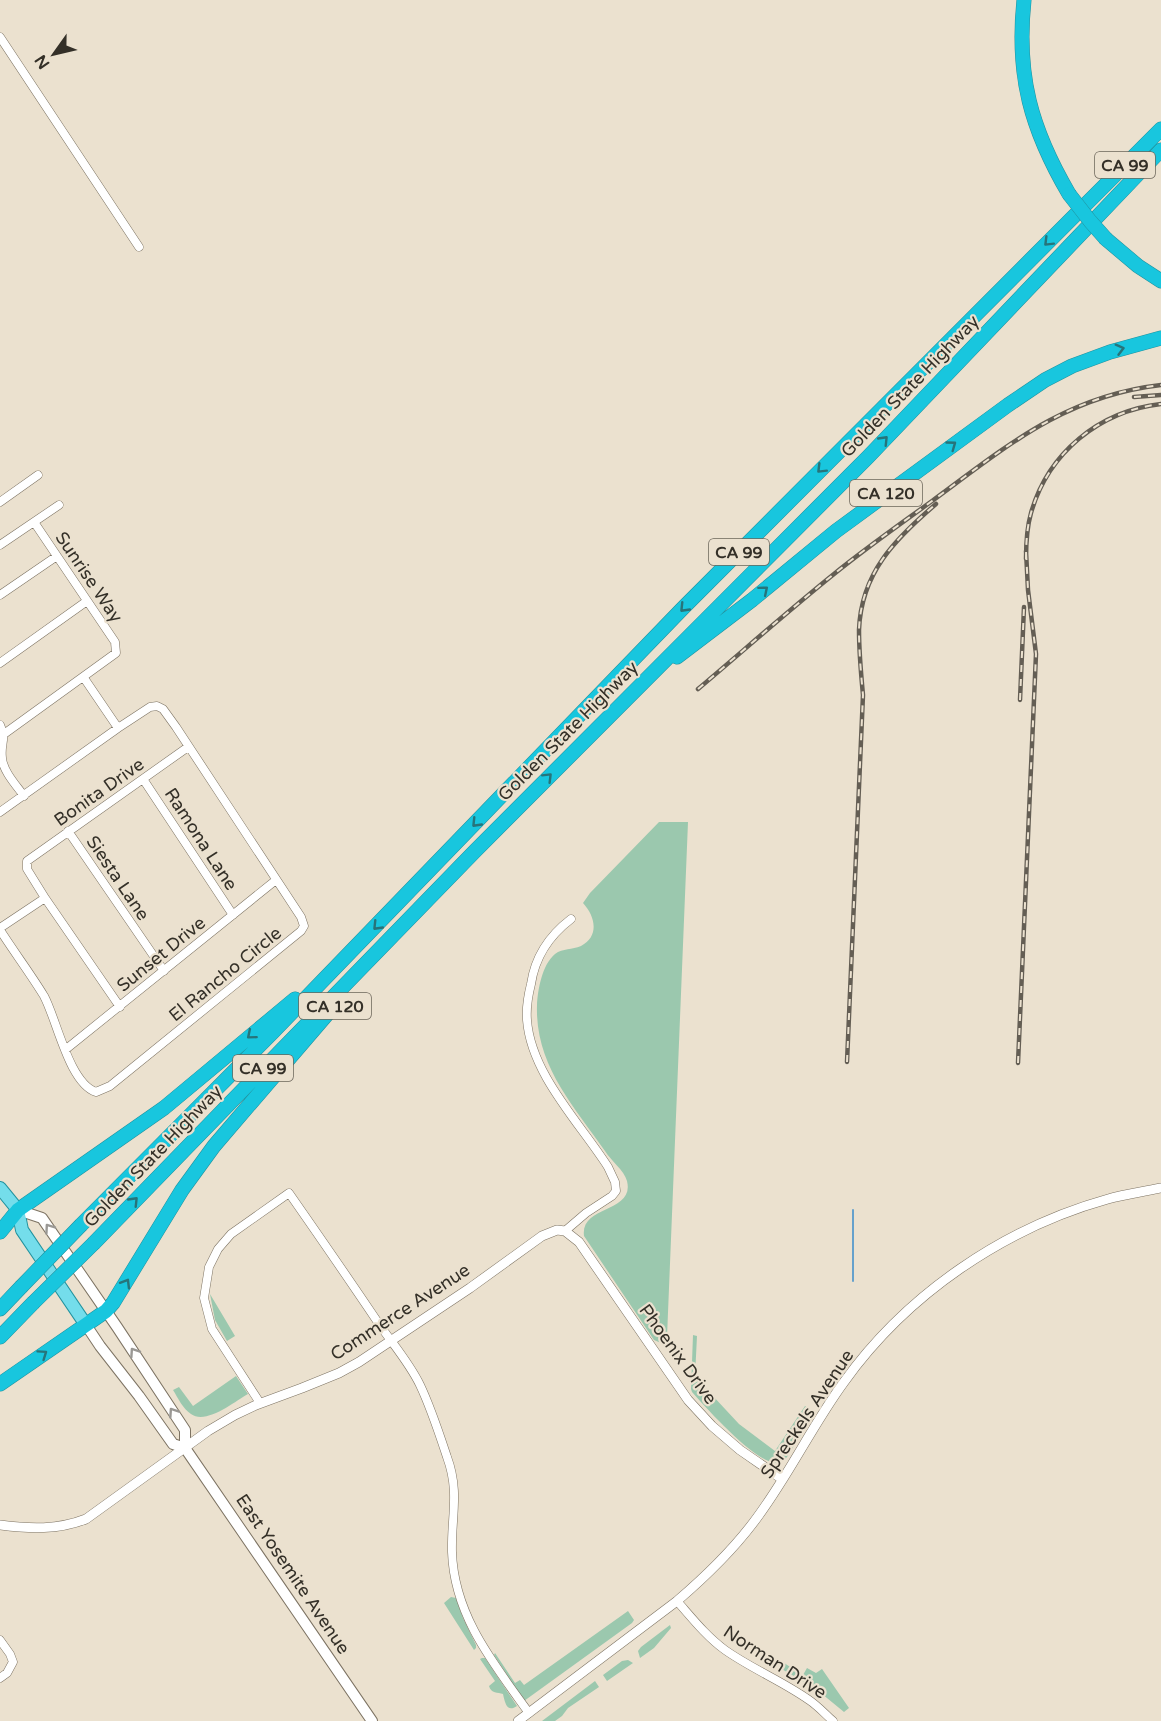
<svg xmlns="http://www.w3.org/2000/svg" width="1161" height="1721" viewBox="0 0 1161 1721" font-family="'Varela Round',sans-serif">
  <rect width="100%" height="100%" fill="#ebe1cf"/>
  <path fill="#9bc8ae" d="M659,822H688L667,1337L661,1343L654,1340L584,1236C580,1205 635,1213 627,1181C624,1170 611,1161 605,1151C573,1105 535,1065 537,1005C538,989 542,965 555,954C563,948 572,950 581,946C600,936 595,916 583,903L590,893Z
    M210,1294L235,1336L227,1341L215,1320Z
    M693,1335L697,1336L695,1376H699V1381L739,1424L775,1451L805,1406L812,1411V1417L787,1457C784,1460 780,1464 775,1463C754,1461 707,1409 692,1392L691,1389Z
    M236,1376L248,1394C234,1402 206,1425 191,1414C183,1409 178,1398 173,1390L179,1387L193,1406Z
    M451,1597L456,1598L463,1618L476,1645V1648L474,1650L444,1603Z
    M628,1611L634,1620L632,1623L524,1701L494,1655L495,1653L515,1683L520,1680L524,1685Z
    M670,1625L671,1628L654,1648L640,1658L638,1651L641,1647Z
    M482,1658H485L517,1706C507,1713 505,1703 503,1694C498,1692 491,1694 489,1686L495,1681L480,1659Z
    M628,1660L633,1663L607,1681L603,1675L622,1661Z
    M784,1663L803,1675L807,1668L816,1673L822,1669L849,1708L844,1712L816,1689L780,1668Z
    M595,1681L599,1687L568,1708L562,1716L555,1721H542Z"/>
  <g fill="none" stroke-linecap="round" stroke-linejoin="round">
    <path stroke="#66a1cc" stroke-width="2" d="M853,1281V1210"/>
    <g stroke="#7d7363" stroke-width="9">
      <path id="minor" d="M0,37L139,247
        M0,502L38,475
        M0,545L59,505
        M0,595L57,556
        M0,663L87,601
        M84,678L118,728
        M0,725C7,740 0,743 2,758C3,771 16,785 24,796
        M4,734L116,653L115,642L34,522
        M143,779L233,915
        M0,812L118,728L150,707L157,706L163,709L176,727L301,917L304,926L301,931L110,1086L96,1092C69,1083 57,1020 44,996C30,973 14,952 0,930
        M68,831L164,971
        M0,928L45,898
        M120,1007L45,898L27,869V861L188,747
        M65,1050L276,880
        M565,1231L586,1213L612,1196L616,1191L615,1182L608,1167C580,1123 531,1074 527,1020C526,1008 528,996 531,984C535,957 550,935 571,919
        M260,1403L212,1329L204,1298L209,1267L218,1249L231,1234L289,1193C319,1236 348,1278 377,1321C391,1342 409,1362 420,1385C431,1408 439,1433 447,1457C460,1492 451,1517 452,1552C454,1615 493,1663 529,1713
        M677,1601C692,1618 706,1636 725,1650C752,1669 782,1681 809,1700C818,1706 825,1714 833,1721
        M0,1640L10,1654L13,1662L7,1673L0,1678"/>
    </g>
    <g stroke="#7d7363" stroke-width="10">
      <path id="tertiary" d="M0,1525C30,1529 58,1530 86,1519L208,1431L235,1415L256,1405L302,1388L339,1373L359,1362L470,1288L542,1236L557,1230L565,1231L579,1242L688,1400L712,1426L740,1450L782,1479
        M518,1721L677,1601C705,1577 731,1552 753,1523C787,1479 811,1427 844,1382C907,1294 1004,1228 1108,1199C1125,1194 1143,1192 1161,1188"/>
    </g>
    <g stroke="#7d7363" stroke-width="12">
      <path id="secondary" d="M18,1210L42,1218L117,1327L185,1430V1448L372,1721
        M86,1325L100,1346L139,1396L173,1444L185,1448"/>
    </g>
    <g stroke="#22929e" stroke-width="14">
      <path id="primary" d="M0,1188L18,1210L22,1230L86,1325"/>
    </g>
    <g stroke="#22929e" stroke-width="15">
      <path id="motorway" d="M1024,0C1016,76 1031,129 1069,194
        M1106,239L1138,266L1161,281
        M677,657L752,600L836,531L1008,405L1045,380L1072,366L1110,352L1161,338
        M81,1225L273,1032L683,608L1161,129
        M0,1232L18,1210L164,1108L295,999
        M94,1243L475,851L868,457L1161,150
        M0,1309L21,1287
        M0,1337L33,1303
        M0,1384L106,1311L113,1303L182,1190L214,1146L329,1012"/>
    </g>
    <use href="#minor" stroke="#fff" stroke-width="8"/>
    <use href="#tertiary" stroke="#fff" stroke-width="9"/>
    <use href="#secondary" stroke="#fff" stroke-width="10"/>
    <use href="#primary" stroke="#74ddeb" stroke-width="12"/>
    <use href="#motorway" stroke="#18c6de" stroke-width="14"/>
    <g stroke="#645e54" stroke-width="4.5">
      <path id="rail" d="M1134,397L1161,395
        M1026,559C1026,543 1027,527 1031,513C1048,453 1099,411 1161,404
        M698,689C743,651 788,611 834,574C866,548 899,525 932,501C1007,446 1065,396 1161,385
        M1020,700L1024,607
        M847,1062L863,695C861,674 859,652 859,630C861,573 895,539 936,504
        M1018,1063L1036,654L1028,590L1026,551"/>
    </g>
    <use href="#rail" stroke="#ebe1cf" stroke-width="2" stroke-dasharray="7" stroke-linecap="butt"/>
    <g stroke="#22929e" stroke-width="15" stroke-linecap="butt">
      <path id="motorway-bridge" d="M1069,194L1090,221L1106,239
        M21,1287L81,1225
        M33,1303L94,1243"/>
    </g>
    <use href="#motorway-bridge" stroke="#18c6de" stroke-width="14"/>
  </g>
  <defs><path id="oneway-chevron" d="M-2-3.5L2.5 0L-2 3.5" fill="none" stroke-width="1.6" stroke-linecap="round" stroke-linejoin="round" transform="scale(1.5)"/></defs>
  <g stroke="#27747a">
    <use href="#oneway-chevron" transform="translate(1048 242) rotate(135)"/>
    <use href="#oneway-chevron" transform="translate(1120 349) rotate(-15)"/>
    <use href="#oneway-chevron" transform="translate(884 440) rotate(-46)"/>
    <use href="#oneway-chevron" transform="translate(952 445) rotate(-36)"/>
    <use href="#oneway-chevron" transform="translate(821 469) rotate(135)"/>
    <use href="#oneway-chevron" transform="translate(764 590) rotate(-40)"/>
    <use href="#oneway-chevron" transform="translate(684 608) rotate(134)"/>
    <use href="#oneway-chevron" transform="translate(548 777) rotate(-45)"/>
    <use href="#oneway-chevron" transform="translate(476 823) rotate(134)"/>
    <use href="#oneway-chevron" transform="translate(377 926) rotate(134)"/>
    <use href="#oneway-chevron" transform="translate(251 1035) rotate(140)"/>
    <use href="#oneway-chevron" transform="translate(134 1201) rotate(-46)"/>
    <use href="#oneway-chevron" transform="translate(126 1283) rotate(-59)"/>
    <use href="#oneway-chevron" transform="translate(43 1354) rotate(-35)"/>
  </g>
  <g stroke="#9a9894">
    <use href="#oneway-chevron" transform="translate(49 1228) rotate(-125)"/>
    <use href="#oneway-chevron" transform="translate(134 1352) rotate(-124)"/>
    <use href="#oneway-chevron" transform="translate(173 1412) rotate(-124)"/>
  </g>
  <g text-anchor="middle" stroke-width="4.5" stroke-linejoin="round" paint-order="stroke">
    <g fill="#ebe1cf" stroke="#6b655a" stroke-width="1.5">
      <rect x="1095" y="152" width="60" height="26" rx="4.5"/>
      <rect x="850" y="480" width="72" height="26" rx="4.5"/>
      <rect x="709" y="539" width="60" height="26" rx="4.5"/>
      <rect x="299" y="993" width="72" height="26" rx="4.5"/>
      <rect x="233" y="1055" width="60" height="26" rx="4.5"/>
    </g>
    <g font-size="16" font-weight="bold" fill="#343028">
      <text x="1125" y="171">CA 99</text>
      <text x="886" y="499">CA 120</text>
      <text x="739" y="558">CA 99</text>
      <text x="335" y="1012">CA 120</text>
      <text x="263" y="1074">CA 99</text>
    </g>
    <g font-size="18" fill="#343028" stroke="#ebe1cf">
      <text transform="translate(910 386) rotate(-46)" y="6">Golden State Highway</text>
      <text transform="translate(89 577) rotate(56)" y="6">Sunrise Way</text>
      <text transform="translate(568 731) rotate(-45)" y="6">Golden State Highway</text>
      <text transform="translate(99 792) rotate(-35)" y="6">Bonita Drive</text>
      <text transform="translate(201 839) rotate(57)" y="6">Ramona Lane</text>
      <text transform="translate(118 878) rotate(56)" y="6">Siesta Lane</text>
      <text transform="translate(161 954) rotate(-39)" y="6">Sunset Drive</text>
      <text transform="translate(225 974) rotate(-39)" y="6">El Rancho Circle</text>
      <text transform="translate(153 1156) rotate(-46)" y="6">Golden State Highway</text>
      <text transform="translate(400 1312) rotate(-33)" y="6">Commerce Avenue</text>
      <text transform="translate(678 1354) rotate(54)" y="6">Phoenix Drive</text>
      <text transform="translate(807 1414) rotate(-56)" y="6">Spreckels Avenue</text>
      <text transform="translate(293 1574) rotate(56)" y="6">East Yosemite Avenue</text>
      <text transform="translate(775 1662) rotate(33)" y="6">Norman Drive</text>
    </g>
  </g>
  <g transform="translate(54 54) rotate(236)" stroke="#ebe1cf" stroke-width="4.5" paint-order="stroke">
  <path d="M0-4.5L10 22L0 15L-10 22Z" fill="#343028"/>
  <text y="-9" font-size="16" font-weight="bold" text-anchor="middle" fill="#343028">N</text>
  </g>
</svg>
